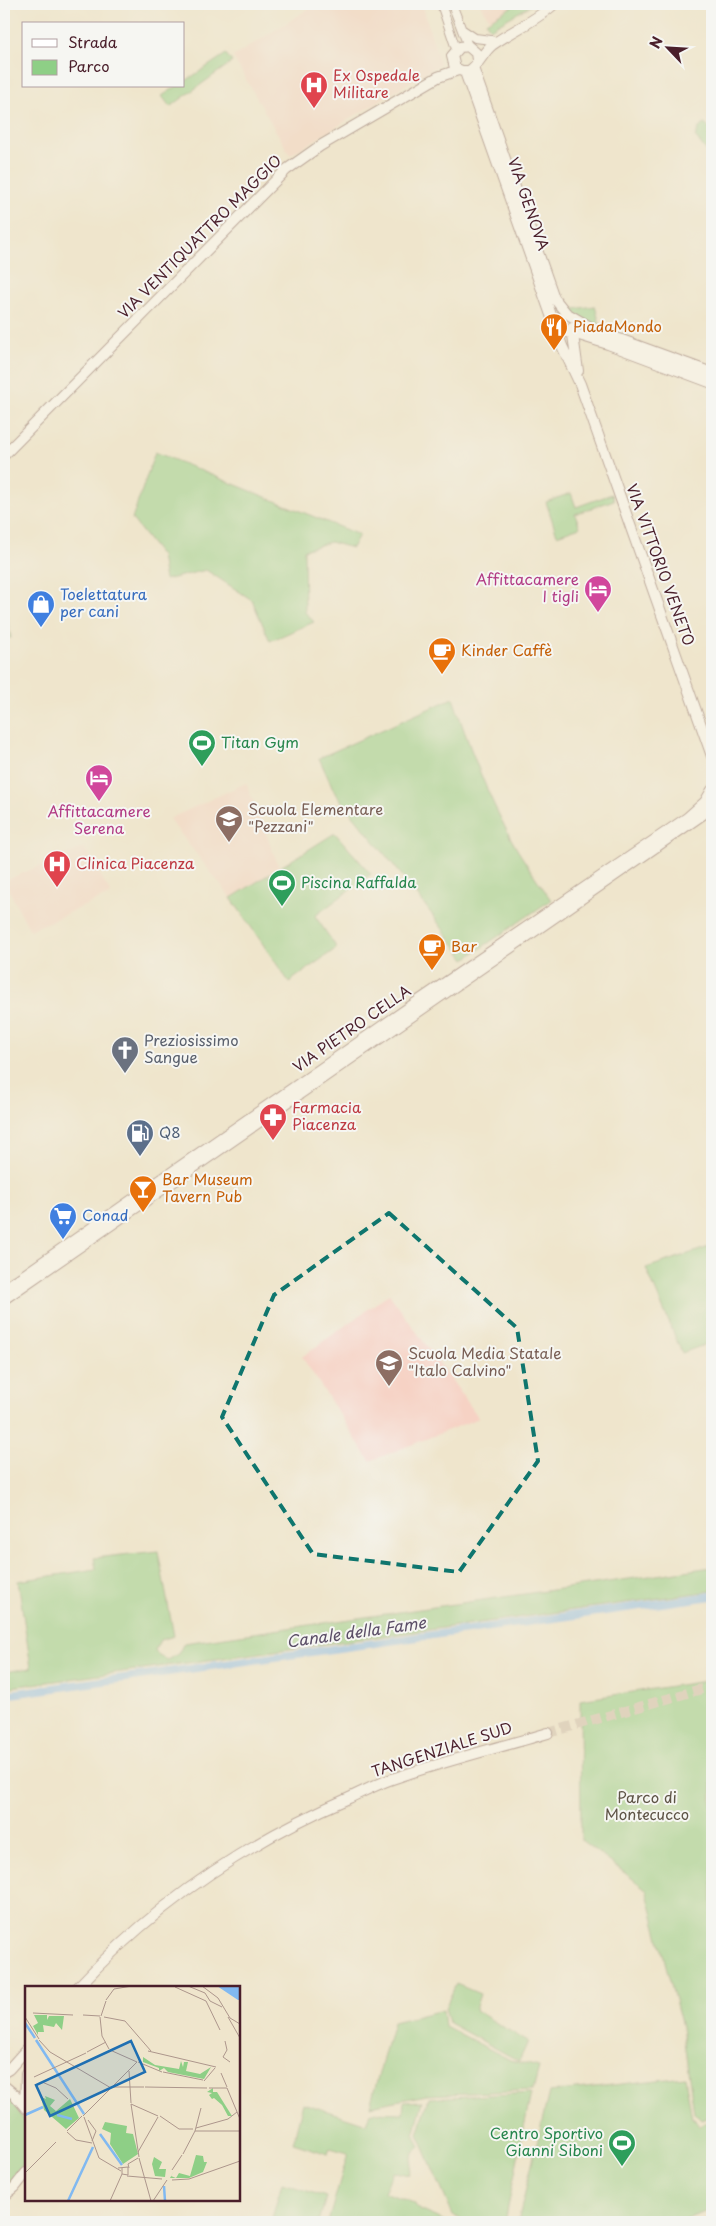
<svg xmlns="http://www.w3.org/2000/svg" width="716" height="2226" viewBox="0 0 716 2226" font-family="'Playpen Sans',sans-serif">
  <rect width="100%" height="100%" fill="#f6f6f2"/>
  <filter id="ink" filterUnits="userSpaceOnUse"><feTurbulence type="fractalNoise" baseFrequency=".02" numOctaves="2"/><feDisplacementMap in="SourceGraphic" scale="10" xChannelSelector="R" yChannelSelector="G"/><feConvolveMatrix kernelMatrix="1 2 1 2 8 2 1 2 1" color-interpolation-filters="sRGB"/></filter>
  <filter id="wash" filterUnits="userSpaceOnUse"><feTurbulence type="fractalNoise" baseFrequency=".0096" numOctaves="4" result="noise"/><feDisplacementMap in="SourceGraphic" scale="20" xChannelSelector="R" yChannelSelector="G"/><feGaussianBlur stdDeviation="1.12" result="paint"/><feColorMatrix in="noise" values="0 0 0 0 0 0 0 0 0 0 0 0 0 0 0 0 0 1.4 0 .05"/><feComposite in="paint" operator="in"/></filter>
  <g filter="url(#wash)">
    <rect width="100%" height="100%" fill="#efe5cc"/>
    <path fill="#f6d2c4" d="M316,4H422L440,64L290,155L233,57Z
      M480,4H516L490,20Z
      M246,783L279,867L231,898L169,819Z
      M84,847L111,894L30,930L4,881Z
      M389,1294L479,1418L370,1461L302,1357Z"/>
    <path fill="#8ecf86" stroke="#6c7758" d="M516,4H533L490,29L486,22Z
      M226,54L232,62L170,107L162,96L177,86H184V82Z
      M704,124L712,129V157L695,137L699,128Z
      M595,306L602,332L566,310Z
      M155,452L359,535L352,548L330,542L304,550L305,612L314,622L270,641L252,600L206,570L165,580L161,556L132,519Z
      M571,493L576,507L612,494L614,500L575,514L580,527L557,535L546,502Z
      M4,602L11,638H4Z
      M453,698C468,743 484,787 506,829C518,854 536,877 551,900L465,959L413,889L335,793L319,758Z
      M335,833L371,874L315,916L337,948L289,982L231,898Z
      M712,1246V1342L682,1353L646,1268Z
      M158,1551L174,1636L160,1640L155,1650L159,1656L167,1660L178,1654L184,1643L712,1567V1591L4,1688V1672L31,1668L18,1581L96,1569L94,1558Z
      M712,1680V2116L701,2120L694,2113L682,2027L646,1889L581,1840L580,1700Z
      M456,1984L480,1994L475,2010L528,2042L519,2061L449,2023L445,2008Z
      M443,2010L445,2026L510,2060L539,2067L533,2090L427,2095L370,2106L393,2022Z
      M685,2077L692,2118L699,2125L712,2120V2210L676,2222H518L549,2092Z
      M531,2093L505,2222H470L453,2216L418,2134L429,2098Z
      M4,2094C34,2120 36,2163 4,2188Z
      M423,2101L414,2134L420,2147L413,2152L409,2175L393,2171L384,2192L414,2203L419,2210L447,2222H328L348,2153L330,2148L328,2154L293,2143L303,2103L367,2124L371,2112L403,2113L404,2102Z
      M282,2183L326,2197L319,2222H271Z"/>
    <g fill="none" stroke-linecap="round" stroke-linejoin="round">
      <path stroke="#81b9f1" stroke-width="8" d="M4,1695L712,1596"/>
    </g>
  </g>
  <g filter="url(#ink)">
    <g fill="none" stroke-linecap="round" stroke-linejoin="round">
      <path stroke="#cebdac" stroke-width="10" stroke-dasharray="10 5" stroke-linecap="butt" d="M548,1733L712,1686"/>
      <g stroke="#846463" stroke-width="10">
        <path id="minor" d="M441,4L456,49
          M452,4L468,46
          M463,30L475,38L491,40"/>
      </g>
      <g stroke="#846463" stroke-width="12">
        <path id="major" d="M477,60L476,53L468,46L460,47L452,56L455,68L462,71H469C479,65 483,52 492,45C513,30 536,21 554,4
          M473,68L554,298L566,313L597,331L712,373
          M465,72L562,346L580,384L712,756
          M555,328L561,331L573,333L608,344L712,383
          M572,328L578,371
          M4,455L286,170L320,146L438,77L458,70
          M4,1289L414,1004L687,818L705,802L712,790
          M4,1299L712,808
          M78,1987C154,1905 247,1842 349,1798C364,1791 379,1783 395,1778C445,1761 497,1748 548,1733
          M4,2072L9,2069L26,2050
          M4,2086L15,2095L26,2108
          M25,2107L26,2074
          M4,2196L15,2187L26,2173"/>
      </g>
      <use href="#minor" stroke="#fff" stroke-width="8"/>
      <use href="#major" stroke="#fff" stroke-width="10"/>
    </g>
  </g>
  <path d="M0 0H716V2226H0ZM389,1213L517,1328L538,1461L459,1572L313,1554L222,1417L274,1295Z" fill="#efe5cc" fill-opacity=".55" fill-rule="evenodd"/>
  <path fill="none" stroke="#0f766e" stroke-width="4" stroke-dasharray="10 6" stroke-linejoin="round" d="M389,1213L517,1328L538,1461L459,1572L313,1554L222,1417L274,1295Z"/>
  <defs>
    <g id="hospital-pin" transform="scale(1.4375)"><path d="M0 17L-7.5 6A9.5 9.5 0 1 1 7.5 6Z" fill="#e0444e" stroke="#f6f6f2"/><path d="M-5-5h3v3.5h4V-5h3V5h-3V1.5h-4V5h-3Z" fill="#fff"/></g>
    <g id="restaurant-pin" transform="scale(1.4375)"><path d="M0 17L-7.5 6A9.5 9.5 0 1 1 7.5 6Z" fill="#e8710a" stroke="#f6f6f2"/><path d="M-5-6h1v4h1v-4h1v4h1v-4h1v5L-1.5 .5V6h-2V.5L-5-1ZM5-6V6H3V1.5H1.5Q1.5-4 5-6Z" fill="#fff"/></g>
    <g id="hotel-pin" transform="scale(1.4375)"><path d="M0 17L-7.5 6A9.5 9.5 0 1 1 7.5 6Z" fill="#d1479c" stroke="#f6f6f2"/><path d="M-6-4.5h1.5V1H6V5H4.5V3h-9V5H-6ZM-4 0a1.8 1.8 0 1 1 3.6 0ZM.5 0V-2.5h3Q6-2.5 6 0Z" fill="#fff"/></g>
    <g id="shop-pin" transform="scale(1.4375)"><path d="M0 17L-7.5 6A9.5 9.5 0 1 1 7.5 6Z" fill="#3f7fe0" stroke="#f6f6f2"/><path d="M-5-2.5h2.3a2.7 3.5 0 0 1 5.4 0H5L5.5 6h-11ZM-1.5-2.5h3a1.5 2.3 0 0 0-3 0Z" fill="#fff"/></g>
    <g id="cafe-pin" transform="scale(1.4375)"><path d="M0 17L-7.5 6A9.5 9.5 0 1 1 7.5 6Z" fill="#e8710a" stroke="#f6f6f2"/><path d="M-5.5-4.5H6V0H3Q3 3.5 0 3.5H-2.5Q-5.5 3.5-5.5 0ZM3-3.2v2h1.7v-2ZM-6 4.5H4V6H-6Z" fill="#fff"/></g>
    <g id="stadium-pin" transform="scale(1.4375)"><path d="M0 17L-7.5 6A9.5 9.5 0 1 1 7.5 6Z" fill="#2e9e5b" stroke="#f6f6f2"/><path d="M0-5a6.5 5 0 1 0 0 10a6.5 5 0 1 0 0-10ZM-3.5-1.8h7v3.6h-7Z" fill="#fff"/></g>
    <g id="school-pin" transform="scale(1.4375)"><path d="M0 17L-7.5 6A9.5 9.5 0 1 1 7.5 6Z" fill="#8d6e63" stroke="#f6f6f2"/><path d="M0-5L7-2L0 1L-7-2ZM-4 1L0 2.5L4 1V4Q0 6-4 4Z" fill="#fff"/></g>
    <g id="church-pin" transform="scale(1.4375)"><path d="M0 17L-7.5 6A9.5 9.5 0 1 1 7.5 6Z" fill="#6b7280" stroke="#f6f6f2"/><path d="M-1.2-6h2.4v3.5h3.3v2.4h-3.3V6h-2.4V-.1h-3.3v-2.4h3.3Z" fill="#fff"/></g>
    <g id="pharmacy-pin" transform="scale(1.4375)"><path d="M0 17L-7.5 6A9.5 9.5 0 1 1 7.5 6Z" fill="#e0444e" stroke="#f6f6f2"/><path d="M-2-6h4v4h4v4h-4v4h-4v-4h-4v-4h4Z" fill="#fff"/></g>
    <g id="fuel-pin" transform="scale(1.4375)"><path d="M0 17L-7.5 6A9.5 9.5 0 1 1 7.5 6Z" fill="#5c6f8a" stroke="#f6f6f2"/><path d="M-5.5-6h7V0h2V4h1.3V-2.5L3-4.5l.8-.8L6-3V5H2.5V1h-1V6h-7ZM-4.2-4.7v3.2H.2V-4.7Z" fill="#fff"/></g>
    <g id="bar-pin" transform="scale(1.4375)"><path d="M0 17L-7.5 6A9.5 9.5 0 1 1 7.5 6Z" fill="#e8710a" stroke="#f6f6f2"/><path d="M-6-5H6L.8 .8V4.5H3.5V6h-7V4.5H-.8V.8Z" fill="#fff"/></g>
    <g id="supermarket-pin" transform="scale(1.4375)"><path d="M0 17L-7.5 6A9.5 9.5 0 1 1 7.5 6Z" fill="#3f7fe0" stroke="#f6f6f2"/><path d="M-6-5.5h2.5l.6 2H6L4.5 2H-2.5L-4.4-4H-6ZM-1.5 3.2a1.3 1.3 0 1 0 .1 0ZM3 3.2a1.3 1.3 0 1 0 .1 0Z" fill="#fff"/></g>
  </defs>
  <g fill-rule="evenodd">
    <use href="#hospital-pin" x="314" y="85"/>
    <use href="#restaurant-pin" x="554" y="327"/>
    <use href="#hotel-pin" x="598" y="589"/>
    <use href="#shop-pin" x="41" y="604"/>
    <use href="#cafe-pin" x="442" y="651"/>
    <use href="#stadium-pin" x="202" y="743"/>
    <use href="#hotel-pin" x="99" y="778"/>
    <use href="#school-pin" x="229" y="819"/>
    <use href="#hospital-pin" x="57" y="864"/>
    <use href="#stadium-pin" x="282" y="883"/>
    <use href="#cafe-pin" x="432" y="947"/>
    <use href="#church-pin" x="125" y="1050"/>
    <use href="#pharmacy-pin" x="273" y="1117"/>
    <use href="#fuel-pin" x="140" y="1133"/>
    <use href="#bar-pin" x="143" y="1189"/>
    <use href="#supermarket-pin" x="63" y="1216"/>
    <use href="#school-pin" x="389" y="1363"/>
    <use href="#stadium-pin" x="622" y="2143"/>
  </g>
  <g text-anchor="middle" stroke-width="4" stroke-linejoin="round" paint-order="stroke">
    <g font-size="15" fill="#be3a42" stroke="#f6f6f2" text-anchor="start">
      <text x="333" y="81">Ex Ospedale<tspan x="333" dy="17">Militare</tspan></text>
      <text x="76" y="869">Clinica Piacenza</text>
      <text x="292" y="1113">Farmacia<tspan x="292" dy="17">Piacenza</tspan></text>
    </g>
    <g font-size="15" fill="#4a1f2b" stroke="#f6f6f2">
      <text transform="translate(528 204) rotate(71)" y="5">VIA GENOVA</text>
      <text transform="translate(200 237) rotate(-45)" y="5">VIA VENTIQUATTRO MAGGIO</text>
      <text transform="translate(660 565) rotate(70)" y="5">VIA VITTORIO VENETO</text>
      <text transform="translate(352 1029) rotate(-35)" y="5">VIA PIETRO CELLA</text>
      <text transform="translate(442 1750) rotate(-18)" y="5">TANGENZIALE SUD</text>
    </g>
    <g font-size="15" fill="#c56008" stroke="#f6f6f2" text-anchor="start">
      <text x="573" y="332">PiadaMondo</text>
      <text x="461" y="656">Kinder Caffè</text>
      <text x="451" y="952">Bar</text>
      <text x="162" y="1185">Bar Museum<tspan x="162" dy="17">Tavern Pub</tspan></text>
    </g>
    <g font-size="15" fill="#b23c85" stroke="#f6f6f2" text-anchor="end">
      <text x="579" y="585">Affittacamere<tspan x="579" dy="17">I tigli</tspan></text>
      <text x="99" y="817" text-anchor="middle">Affittacamere<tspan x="99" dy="17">Serena</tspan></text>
    </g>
    <g font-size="15" fill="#366cbe" stroke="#f6f6f2" text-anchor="start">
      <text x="60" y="600">Toelettatura<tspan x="60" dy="17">per cani</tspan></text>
      <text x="82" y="1221">Conad</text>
    </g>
    <g font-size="15" fill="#27864d" stroke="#f6f6f2" text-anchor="start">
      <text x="221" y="748">Titan Gym</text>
      <text x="301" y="888">Piscina Raffalda</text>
      <text x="603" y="2139" text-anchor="end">Centro Sportivo<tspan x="603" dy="17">Gianni Siboni</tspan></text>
    </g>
    <g font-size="15" fill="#785e54" stroke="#f6f6f2" text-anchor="start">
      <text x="248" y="815">Scuola Elementare<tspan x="248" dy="17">"Pezzani"</tspan></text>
      <text x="408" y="1359">Scuola Media Statale<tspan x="408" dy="17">"Italo Calvino"</tspan></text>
    </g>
    <g font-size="15" fill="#5b616d" stroke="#f6f6f2" text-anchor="start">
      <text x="144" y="1046">Preziosissimo<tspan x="144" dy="17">Sangue</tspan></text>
    </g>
    <g font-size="15" fill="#4e5e75" stroke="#f6f6f2" text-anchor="start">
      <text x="159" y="1138">Q8</text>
    </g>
    <g font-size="15" fill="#5e5446" stroke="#f6f6f2">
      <text x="647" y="1803">Parco di<tspan x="647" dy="17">Montecucco</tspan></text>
    </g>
    <g font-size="16" font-style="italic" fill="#5a4d66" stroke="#f6f6f2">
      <text transform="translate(356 1632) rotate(-8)" y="6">Canale della Fame</text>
    </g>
  </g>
  <g transform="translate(25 1986)">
    <rect width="215" height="215" fill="#efe5cc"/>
    <path d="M9,29H22V34L24,30H39L37,44L31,37L29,41L18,39L19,46H13V49L8,40L13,37ZM118,71L130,79L154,83L156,75L158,81L159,76H163L161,85L175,88L186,81L179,93L143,86L139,82L134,85V82L118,76ZM188,102V106H192L207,130H203L197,119L189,112L187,113L184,109L187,107L182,106ZM20,110L30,114L25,120L31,125L45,113L54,132L41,143L19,124L16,111L21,113ZM80,136L102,140L101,147L108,148L113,168L98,178L85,158L86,147L77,143ZM171,169L178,170L179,176H182L178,186L164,192H145L149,185L146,190L151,192L154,187L165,190ZM129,171L137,176L134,183H141L140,191L130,190L127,178Z" fill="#8ecf86"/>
    <path d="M192,0H215V14H213Z" fill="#81b9f1"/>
    <path fill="none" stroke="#81b9f1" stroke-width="2.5" d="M0,37L10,52M11,54L59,128M0,129L18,121M32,129L47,133M75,148L97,179M139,200L140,215M43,215L68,161"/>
    <path fill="none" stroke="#ad968c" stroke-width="1" d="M163,0L180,7M177,0L193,12L205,32L215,38M150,1L181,15L195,44M0,5V22M180,7L185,15L197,21M81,14L89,3L107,0M8,27L48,29M58,29L75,30M76,30L81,15M0,31L14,53M75,31L77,50L84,63M79,31L100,35L126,65M203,31L215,52M14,54L25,66L86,102M200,55L202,64L198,71L205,76M85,64L112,76M123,65L191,81M62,66L81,56M113,76L137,86M104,85L106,117M138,86L178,94M196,87L202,101M9,91L61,67M179,95L190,82M17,96L31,102L43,113M87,101H119M120,101L182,102M184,102H202M202,102L215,133M106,118L133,130M106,118L114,171M58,130L112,76M135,130L154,143H168M59,131L74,172L96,185M63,134L71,145L67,155M171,142L203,133L212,126M42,145L57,130M170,145H215M170,145L176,122M42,146L51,154L67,157M113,166L133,131M158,168L170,145M114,172L126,215M93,182L103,181V189L97,188V182M104,182L103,178L113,172M147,184L157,169M0,187L31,156M102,190L137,193M147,194L164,193L215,175M85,215L97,188M128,215L142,194"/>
    <path fill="#1f6fb2" fill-opacity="0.15" stroke="#1f6fb2" stroke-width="2.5" d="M106,55L120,86L25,130L11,99Z"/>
    <rect width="215" height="215" fill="none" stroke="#4a1f2b" stroke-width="2.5"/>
  </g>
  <rect width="716" height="2226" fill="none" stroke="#f6f6f2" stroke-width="20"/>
  <rect x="22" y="22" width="162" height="65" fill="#f6f6f2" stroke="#b1a0a2"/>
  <rect x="32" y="39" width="25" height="8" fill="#ffffff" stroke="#b1a0a2"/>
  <text x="68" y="48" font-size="15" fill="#4a1f2b">Strada</text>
  <rect x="32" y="60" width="25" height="15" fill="#8ecf86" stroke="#b1a0a2"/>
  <text x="68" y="72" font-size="15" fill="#4a1f2b">Parco</text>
  <g transform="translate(668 48) rotate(295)" stroke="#f6f6f2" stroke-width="4" paint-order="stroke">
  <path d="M0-4L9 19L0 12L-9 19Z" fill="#4a1f2b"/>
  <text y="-8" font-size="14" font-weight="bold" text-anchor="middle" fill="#4a1f2b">N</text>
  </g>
</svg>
